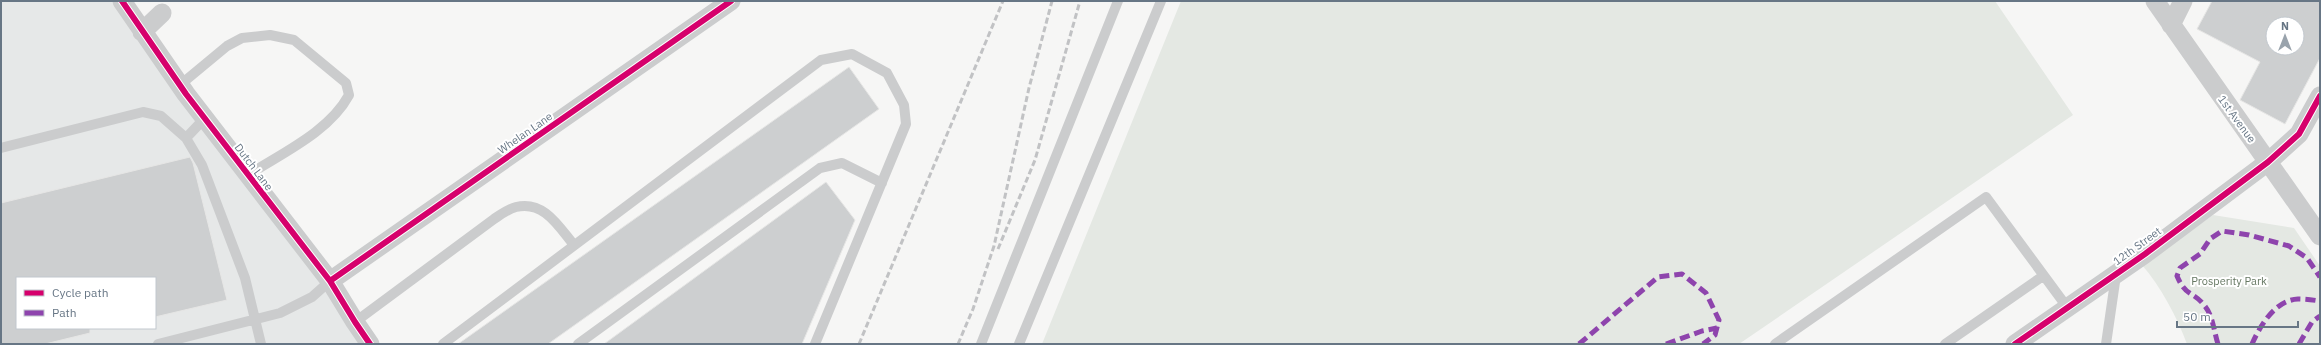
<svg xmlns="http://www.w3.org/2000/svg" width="2321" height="345" viewBox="0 0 2321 345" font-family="'IBM Plex Sans',sans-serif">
  <rect width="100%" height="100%" fill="#f6f6f5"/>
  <path fill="#e6e8e8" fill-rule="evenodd" d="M1,1H125L371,344H1ZM17,278H155V328H17Z"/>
  <path fill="#e4e8e3" d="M1181,1H1995L2073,115L1739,344H1042Z
    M2213,215L2294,228L2320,266L2319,344H2187C2177,317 2161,287 2142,265Z"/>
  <path fill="#cdcfd0" stroke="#e6e6e5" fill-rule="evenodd" d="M2212,1H2320V58L2285,124L2240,100L2260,62L2197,29ZM2273,24H2297V48H2273Z
    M849,67L879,109L548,344H458Z
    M190,157L193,163L227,300L155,317V278H17V328H90V333L45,344H1V203Z
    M826,182L855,220L802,344H604Z"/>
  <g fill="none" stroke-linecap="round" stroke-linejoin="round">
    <path stroke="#cbcccd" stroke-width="10" d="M180,85L227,46L242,38L270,35L294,40L346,83L349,95C329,132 282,153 248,175
      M186,138L205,118
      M1,148L143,112L161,116L186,138L202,165L245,278L261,344
      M355,322L494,219C500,215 508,209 516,207C544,200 559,227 574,245
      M158,344L280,313L312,297L330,281
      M443,344L821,60L852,54L887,73L904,105L906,124L815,344
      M578,344L820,168L842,163L882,183
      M981,344L1118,1
      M1019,344L1161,1
      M1775,344L1986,197L2067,307
      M1945,344L2043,276
      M2106,344L2116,275"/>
    <path stroke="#cbcccd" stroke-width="19" d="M122,1L186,94L330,281L355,322L370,344
      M2155,1L2320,236
      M2171,25L2183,1
      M142,32L162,13
      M330,281L731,1
      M2015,344L2145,254L2268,162L2299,134L2320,96"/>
    <path stroke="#c1c2c4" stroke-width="3" stroke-dasharray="6 3" stroke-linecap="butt" d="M998,249L1035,160L1080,1
      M859,344L1003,1
      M958,344L973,309L994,246L1029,88L1052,1"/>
    <path stroke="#8e44ad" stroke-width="5" stroke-dasharray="10 5" stroke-linecap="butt" d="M1579,344L1658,277L1682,274L1706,293L1719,320L1715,335L1703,344
      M1666,344L1702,331L1717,328
      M2218,344C2214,332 2213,315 2204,305C2193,291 2186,297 2177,276L2180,268L2200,254L2210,239L2222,231L2249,235L2289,246L2307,258L2320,277
      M2252,344C2260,326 2275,300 2298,299C2305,299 2313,300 2320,301
      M2299,344L2312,322L2320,316"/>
    <g stroke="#fff" stroke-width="8">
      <path id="cycleway" d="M122,1L186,94L330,281L355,322L370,344
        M330,281L731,1
        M2015,344L2145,254L2268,162L2299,134L2320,96"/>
    </g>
    <use href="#cycleway" stroke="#d6006c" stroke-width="6"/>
  </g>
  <g text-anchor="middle" stroke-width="4" stroke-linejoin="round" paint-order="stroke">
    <g font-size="11" fill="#677685" stroke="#fff">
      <text transform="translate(2237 119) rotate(54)" y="4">1st Avenue</text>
      <text transform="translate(525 133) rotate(-35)" y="4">Whelan Lane</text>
      <text transform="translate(254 167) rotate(53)" y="4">Dutch Lane</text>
      <text transform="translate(2137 246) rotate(-36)" y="4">12th Street</text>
    </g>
    <g font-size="11" fill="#657762" stroke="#fff">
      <text x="2229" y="285">Prosperity Park</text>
    </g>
  </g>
  <rect width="2321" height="345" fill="none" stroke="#677685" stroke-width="4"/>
  <rect x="16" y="277" width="140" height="52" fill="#ffffff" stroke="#c2c8ce"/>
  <rect x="24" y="290" width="20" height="6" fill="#d6006c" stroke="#c2c8ce"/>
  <text x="52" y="297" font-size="12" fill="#677685">Cycle path</text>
  <rect x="24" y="310" width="20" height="6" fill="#8e44ad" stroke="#c2c8ce"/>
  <text x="52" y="317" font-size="12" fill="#677685">Path</text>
  <g transform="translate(2285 36)"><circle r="19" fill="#ffffff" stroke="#c2c8ce"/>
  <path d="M0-3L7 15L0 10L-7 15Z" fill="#99a3ac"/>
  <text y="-6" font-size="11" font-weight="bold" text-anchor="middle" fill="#677685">N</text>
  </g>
  <path d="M2177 321v6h121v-6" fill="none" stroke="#677685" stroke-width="2"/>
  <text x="2183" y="321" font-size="12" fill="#677685" stroke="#ffffff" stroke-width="3" paint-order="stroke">50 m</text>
</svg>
